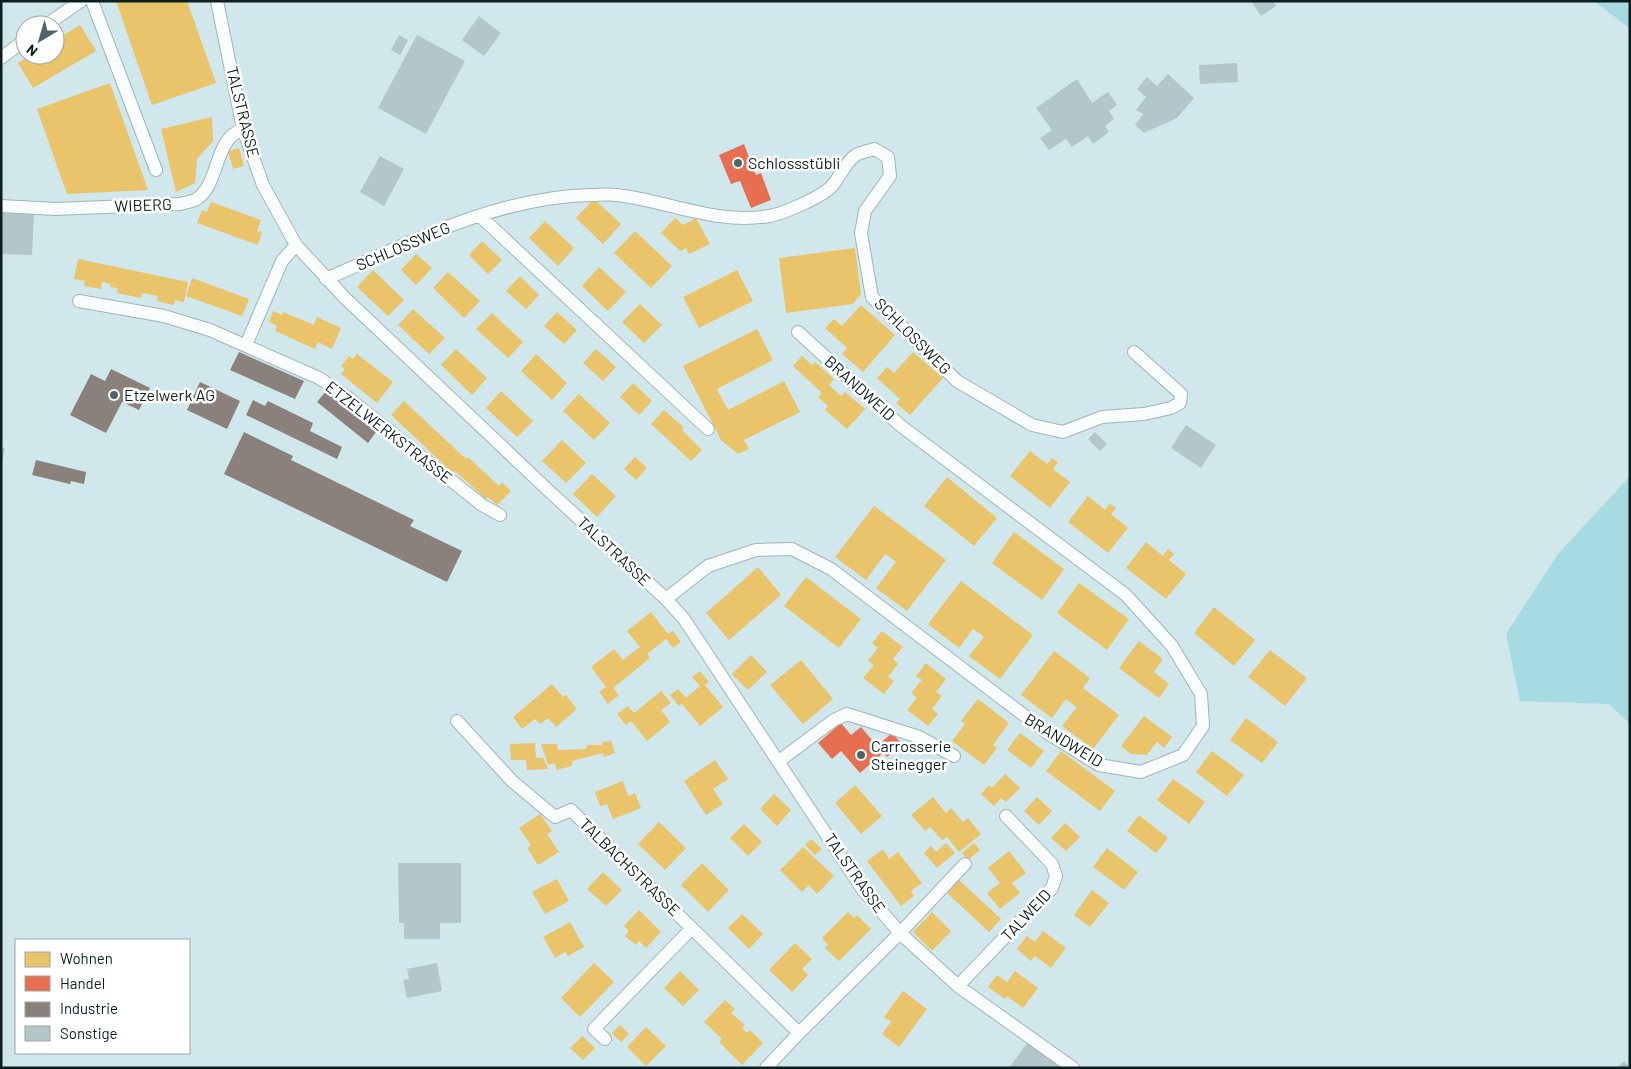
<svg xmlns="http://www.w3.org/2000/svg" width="1631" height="1069" viewBox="0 0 1631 1069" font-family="Barlow,sans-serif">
  <rect width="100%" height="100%" fill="#d0e8eb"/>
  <path fill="#a7dbe2" d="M1594,1H1630V29Z
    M1630,476V724L1609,704L1520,701L1506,634L1558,554Z"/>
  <path fill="#e9c46a" d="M116,1H187L216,83L152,105Z
    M80,25L96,51L33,88L18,63L31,55H55V40Z
    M110,83L148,190L67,194L37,109Z
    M212,117L213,141L197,159L195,183L176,192L161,129Z
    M239,148L244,166L233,169L228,151Z
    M594,199L621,224L603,244L576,218Z
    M211,202L261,220L257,231L262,232L258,245L197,223L202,210L207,212Z
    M675,218L683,225L696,218L710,244L689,254L686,248L680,251L661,233Z
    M545,221L574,248L558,266L529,238Z
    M635,231L672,266L651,288L614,253Z
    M482,241L502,260L488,274L469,255Z
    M855,248L861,294L853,304L786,313L779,258Z
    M416,254L432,268L416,285L401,270Z
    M78,259L188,282L184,302L175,300L174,305L157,301L158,296L142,293L141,298L117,293L118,288L110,287L111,284L102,282L101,289L84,286L85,281L74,279Z
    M599,267L626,292L608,311L582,286Z
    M373,270L404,300L388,316L357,287Z
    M737,270L753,301L699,328L683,297Z
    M448,272L480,301L464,318L433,288Z
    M520,276L539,295L526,309L506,291Z
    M192,278L249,299L242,316L186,296Z
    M640,304L662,325L644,343L622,322Z
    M861,305L895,335L863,372L842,354L847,348L825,328L834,319L842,326Z
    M413,309L445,338L429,354L398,325Z
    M273,311L282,315L283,312L314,325L317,317L341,328L332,349L318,342L315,349L275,331L277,326L269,322Z
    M557,312L577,330L564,344L544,326Z
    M492,313L523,342L508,358L476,329Z
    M757,329L773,360L717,389L728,410L784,381L800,412L744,440L749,449L738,454L721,440L683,366Z
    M456,349L487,378L472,395L441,365Z
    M596,349L616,367L603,381L583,363Z
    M913,352L943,378L910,415L896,403L900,399L877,378L887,367L894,373Z
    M357,354L393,382L377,403L341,374L345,369L341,366L349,356L353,359Z
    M536,354L567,383L552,400L521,371Z
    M802,356L812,365L815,362L834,379L829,385L841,396L845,392L865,409L847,429L825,410L828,406L818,397L822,393L793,366Z
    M633,383L652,401L639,415L620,397Z
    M501,391L533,421L517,437L486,408Z
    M579,394L610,423L594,440L563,411Z
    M404,401L466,459L468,457L499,486L502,482L511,491L497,505L488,497L486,499L455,471L453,473L391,415Z
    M664,410L684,428L682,430L702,450L691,461L651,424Z
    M562,440L586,463L566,483L542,461Z
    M1030,451L1047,464L1052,458L1058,462L1053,469L1070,482L1050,508L1010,476Z
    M635,457L647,468L636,480L624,469Z
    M592,474L616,496L597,517L573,494Z
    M947,477L997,518L974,546L924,506Z
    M1088,496L1105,510L1110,504L1116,508L1111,514L1128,528L1108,553L1068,522Z
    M874,506L946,560L907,611L876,588L896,562L891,558L885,554L866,580L835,557Z
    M1014,532L1064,569L1042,600L992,563Z
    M1146,542L1163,556L1168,549L1174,554L1169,560L1186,574L1166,599L1126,568Z
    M758,567L781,595L729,640L706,613Z
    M806,577L861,619L839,648L784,606Z
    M961,581L1033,635L1000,679L969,656L984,637L979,633L973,629L959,648L928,624Z
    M1079,583L1129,619L1107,650L1057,613Z
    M1214,607L1255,640L1234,666L1194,633Z
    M651,612L668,634L673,631L681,642L673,648L666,639L647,654L650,658L613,688L619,695L608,704L599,692L606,687L591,667L614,649L623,660L640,647L627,631Z
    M882,631L903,647L893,659L898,664L888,677L894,681L884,694L863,678L874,665L868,661L878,648L872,643Z
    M1139,641L1163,659L1154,672L1169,684L1159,698L1119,668Z
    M1270,650L1307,678L1285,706L1248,677Z
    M1054,651L1090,678L1083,688L1119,715L1093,749L1062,726L1077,707L1071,703L1066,699L1052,718L1021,695Z
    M751,655L767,672L748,690L732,674Z
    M801,660L833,699L803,724L770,685Z
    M926,663L946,679L936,692L942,696L932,709L938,714L928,726L907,710L917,698L911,693L922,680L916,676Z
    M700,671L709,682L705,685L723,707L700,726L682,704L679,706L670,695L678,689L686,698L700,686L692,677Z
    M552,684L563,697L566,695L577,709L556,727L548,718L540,724L535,719L522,729L513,717Z
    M661,691L671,703L661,710L670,722L647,741L631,721L626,725L617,714L628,706L634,713Z
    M978,699L1009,723L993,745L997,748L984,765L952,741L965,724L961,721Z
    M1144,716L1172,737L1164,748L1157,742L1147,755L1131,754L1121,746Z
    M1246,718L1278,742L1262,763L1230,740Z
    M1020,733L1044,751L1031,768L1007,750Z
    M611,741L615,753L604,757L603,753L572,761V766L556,770L555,763L548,765L541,744H557L558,750L586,749L587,745H602V742Z
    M535,743L536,758H543L548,769L527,770L526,760H511L510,744Z
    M1061,751L1115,791L1100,811L1046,771Z
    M1212,751L1244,775L1227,796L1196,772Z
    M715,760L728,779L713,789L723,804L706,815L684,781Z
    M1005,774L1020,788L1006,802L1001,798L994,806L981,794L989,785L992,788Z
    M1173,779L1205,802L1189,824L1157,800Z
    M623,781L628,796L635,793L641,808L613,819L607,804L600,806L595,792Z
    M855,785L882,816L861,834L835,803Z
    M774,794L791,810L777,826L760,809Z
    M933,797L946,813L951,808L963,822L968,818L981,834L959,852L947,837L942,840L930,827L925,831L911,815Z
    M1037,797L1052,811L1039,825L1024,811Z
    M540,814L552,831L547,834L559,852L538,865L527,848L531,845L519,828Z
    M1139,815L1168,838L1156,853L1127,831Z
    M659,822L686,848L665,870L638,844Z
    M1065,823L1080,837L1066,851L1051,838Z
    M744,824L762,842L748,856L730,838Z
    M811,839L822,849L815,855L805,845Z
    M946,843L955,853L937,868L924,853L931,846L936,852Z
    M974,843L980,850L968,860L962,853Z
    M803,847L834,876L817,894L809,885L802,892L780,870Z
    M1107,848L1138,872L1124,890L1093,867Z
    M883,849L889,859L898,852L922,883L911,891L914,896L901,906L867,861Z
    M1009,851L1026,873L1012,883L1020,893L1000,909L987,893L1000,883L988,868Z
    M702,863L729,890L708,912L681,885Z
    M603,872L622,890L606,906L587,889Z
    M557,879L569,901L545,914L532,892Z
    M959,880L1001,919L989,932L947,893Z
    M1092,890L1109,903L1090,927L1074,915Z
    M639,910L661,932L646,948L639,941L636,945L625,936L629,931L624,926Z
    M848,912L854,918L857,915L871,929L839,961L825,948L828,945L822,938Z
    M932,912L951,931L932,951L913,932Z
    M742,914L763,934L749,949L728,928Z
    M570,922L584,947L568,956L565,952L555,958L543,937Z
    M1043,931L1066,948L1051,968L1035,956L1031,961L1017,949L1027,936L1035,942Z
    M795,943L812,959L802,969L808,975L792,992L769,970Z
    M594,963L614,982L580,1017L561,998Z
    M680,971L699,990L683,1006L664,988Z
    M1015,971L1038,988L1023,1008L1007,996L1005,999L988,987L997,975L1007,982Z
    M903,991L927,1009L899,1047L882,1034L891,1022L884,1017Z
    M725,1000L735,1009L731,1013L745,1025L742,1028L747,1033L750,1030L763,1043L742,1065L719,1042L722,1039L704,1022Z
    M620,1025L629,1034L621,1042L612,1033Z
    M646,1027L666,1046L646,1066L627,1047Z
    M582,1036L595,1048L583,1060L570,1048Z"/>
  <path fill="#e76f51" d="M744,144L756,175L761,173L771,200L751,208L740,181L731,184L719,155Z
    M841,723L851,735L861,727L877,746L892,733L902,744L887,757L883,753L860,773L841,751L832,759L818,743Z"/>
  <path fill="#8a817c" d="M239,352L304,381L295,399L230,370Z
    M111,369L150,388L139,410L122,402L106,433L70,415L91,374L105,381Z
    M200,382L240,401L227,429L187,410Z
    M326,391L376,432L368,443L317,402Z
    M253,400L265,406L268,401L313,423L310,431L342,447L337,459L246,415Z
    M244,432L293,456L291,460L414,520L410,526L462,551L447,582L224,474Z
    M36,460L86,472L84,484L71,481L70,484L32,475Z"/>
  <path fill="#b3c6c8" d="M1251,1H1273L1276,6L1261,16Z
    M479,16L501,33L484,56L462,40Z
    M399,35L408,40L400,55L391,50Z
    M417,35L465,61L426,134L378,108Z
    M1237,63L1238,82L1200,84L1199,65Z
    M1168,74L1194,98L1177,118L1144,133L1135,125L1143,114L1136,110L1146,97L1137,89L1147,77L1157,86Z
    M1077,79L1092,103L1108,92L1117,105L1109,111L1114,119L1105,126L1109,132L1093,144L1088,136L1072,147L1066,139L1049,150L1040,138L1052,130L1036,108Z
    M380,156L404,169L384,206L360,192Z
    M1,212L34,213L32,255L1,254Z
    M1186,425L1216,445L1201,468L1171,448Z
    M1095,432L1107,444L1100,451L1088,439Z
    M1,447L5,448L2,463H1Z
    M398,863H461V923H440V939H404V923H399Z
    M437,963L442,991L407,998L403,980L409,979L407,969Z
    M1028,1042L1067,1068H1009Z
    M1624,1061L1630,1068H1617Z"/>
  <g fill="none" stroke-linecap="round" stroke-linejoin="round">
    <g stroke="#a1b4b6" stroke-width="14">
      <path id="street" d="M92,1L156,170
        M217,1L243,129L263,185L296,245L345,298L549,491L666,599L684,619L863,890L900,933L958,986L1073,1068
        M46,25L81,1
        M1,58L25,40
        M1,206L55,209L180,204C184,203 190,202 195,200C221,185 212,140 243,129
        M480,216L708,429
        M326,279C411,242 497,197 591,195C599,195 609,194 617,195C668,201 717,225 769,216C783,214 821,197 831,187C840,178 845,162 856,155C861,152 869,151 874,149L888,157L890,176L865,211L861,233L872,297L957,381L1032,425L1063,432L1102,417L1144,414L1171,408L1180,403L1181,394L1134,352
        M79,301L164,316L210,330L319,378L347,397L482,505L500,515
        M246,345L282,261L296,245
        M666,599L708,566L756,550L792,549L831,569L1046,732L1099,765L1141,772L1183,755L1203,726L1201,694L1172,646L1126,595L901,426L798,332
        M457,721L512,781L555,817L571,810L799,1033
        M779,761L834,720L847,714L919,737L954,756
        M958,986L1052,888L1056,876L1052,864L1006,816
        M605,1039L594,1029L692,928
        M766,1068L799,1033L900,933L965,864"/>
    </g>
    <use href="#street" stroke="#f8fcfc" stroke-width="12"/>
  </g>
  <g fill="#516567" stroke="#fff" stroke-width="2">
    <circle cx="738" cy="163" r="5"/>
    <circle cx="114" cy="395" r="5"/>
    <circle cx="861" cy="755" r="5"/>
  </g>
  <g text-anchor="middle" stroke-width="5" stroke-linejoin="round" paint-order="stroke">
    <g font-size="16" fill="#0c1e20" stroke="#fff">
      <text transform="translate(243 112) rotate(76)" y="6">TALSTRASSE</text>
      <text transform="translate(143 205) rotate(-2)" y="6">WIBERG</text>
      <text transform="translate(403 246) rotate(-23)" y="6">SCHLOSSWEG</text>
      <text transform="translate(913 336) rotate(45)" y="6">SCHLOSSWEG</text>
      <text transform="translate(860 388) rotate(42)" y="6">BRANDWEID</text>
      <text transform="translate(389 432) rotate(38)" y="6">ETZELWERKSTRASSE</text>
      <text transform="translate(614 551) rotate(43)" y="6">TALSTRASSE</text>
      <text transform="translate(1064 740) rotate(31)" y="6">BRANDWEID</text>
      <text transform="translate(630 867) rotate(44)" y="6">TALBACHSTRASSE</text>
      <text transform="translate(855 873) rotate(55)" y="6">TALSTRASSE</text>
      <text transform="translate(1026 915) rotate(-47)" y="6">TALWEID</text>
    </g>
    <g font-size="16" fill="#0c1e20" stroke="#fff" text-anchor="start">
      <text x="748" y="169">Schlossstübli</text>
      <text x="124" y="401">Etzelwerk AG</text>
      <text x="871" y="752">Carrosserie<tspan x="871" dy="18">Steinegger</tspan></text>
    </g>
  </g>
  <rect width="1631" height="1069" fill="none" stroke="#0c1e20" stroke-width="5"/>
  <rect x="15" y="939" width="175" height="115" fill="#ffffff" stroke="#9ea5a6"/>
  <rect x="25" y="952" width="25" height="15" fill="#e9c46a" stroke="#9ea5a6"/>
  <text x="60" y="964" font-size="15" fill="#0c1e20">Wohnen</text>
  <rect x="25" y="976" width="25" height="15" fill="#e76f51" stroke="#9ea5a6"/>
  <text x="60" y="989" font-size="15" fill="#0c1e20">Handel</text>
  <rect x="25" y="1002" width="25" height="15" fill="#8a817c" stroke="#9ea5a6"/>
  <text x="60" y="1014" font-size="15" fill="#0c1e20">Industrie</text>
  <rect x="25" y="1026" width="25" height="15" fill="#b3c6c8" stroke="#9ea5a6"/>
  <text x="60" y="1039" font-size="15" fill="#0c1e20">Sonstige</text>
  <g transform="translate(40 40) rotate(218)"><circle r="24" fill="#ffffff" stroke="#9ea5a6"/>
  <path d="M0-4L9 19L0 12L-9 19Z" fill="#516567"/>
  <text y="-8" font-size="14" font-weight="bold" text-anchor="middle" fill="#0c1e20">N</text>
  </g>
</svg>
